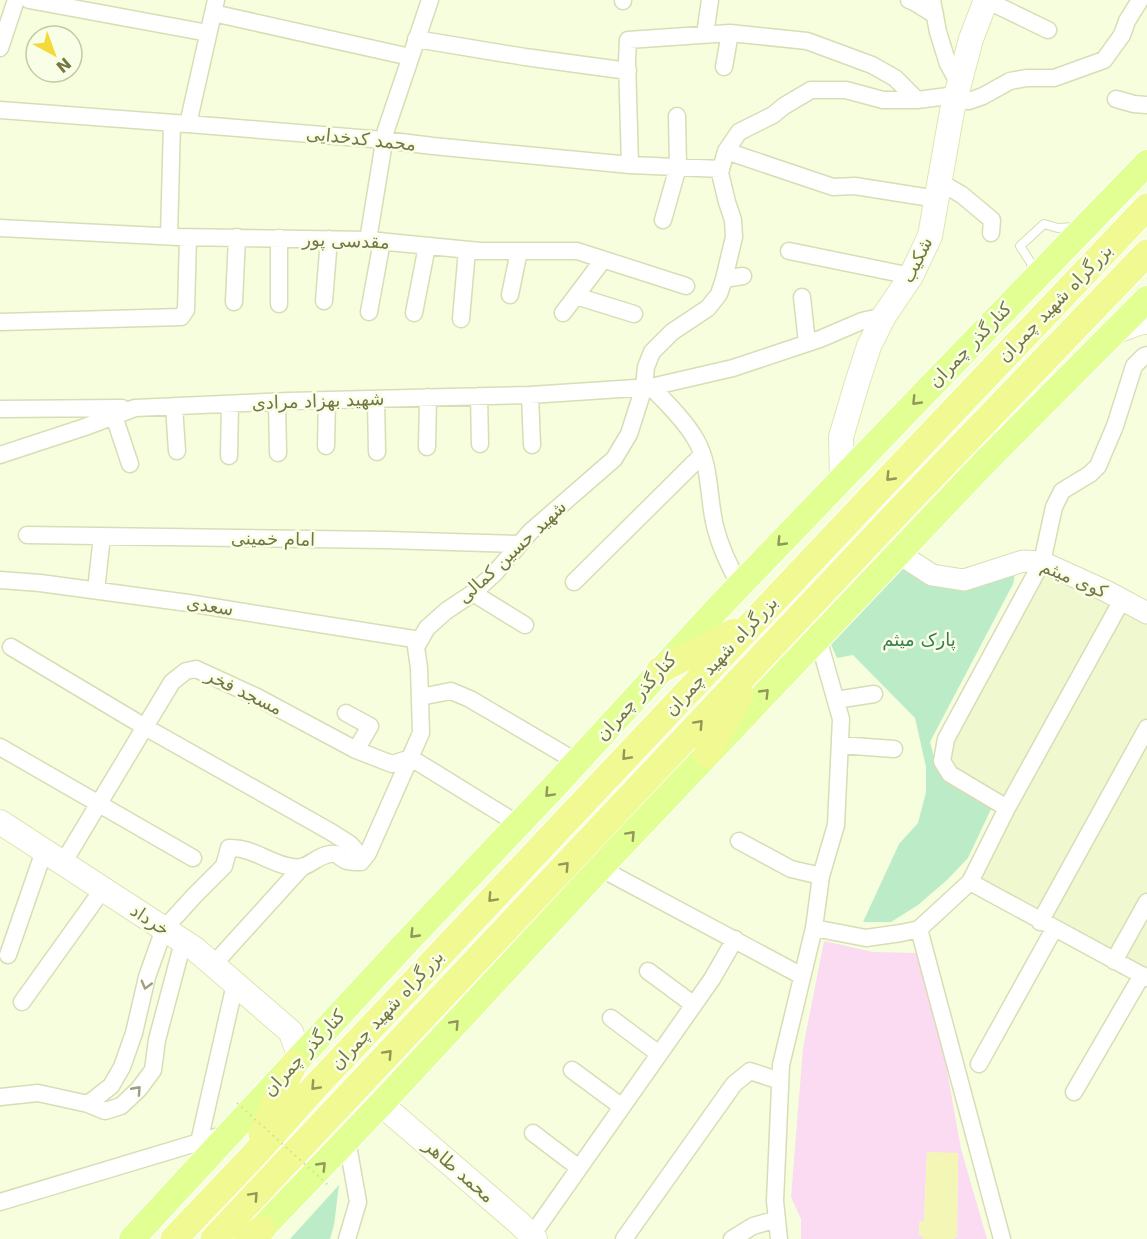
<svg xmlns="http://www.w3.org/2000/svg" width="1147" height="1239" viewBox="0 0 1147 1239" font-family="'DejaVu Sans','Noto Sans Arabic',sans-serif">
  <rect width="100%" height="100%" fill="#f6fede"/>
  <path fill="#f0f8cf" d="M1044,567L1147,620V971L974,881L1013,805L953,771L946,761L949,741Z"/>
  <path fill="#fadbf2" d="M824,941L873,952L917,953L939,1026L961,1149L987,1239H953L957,1236L958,1154L927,1152L924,1221L919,1222V1235L924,1236L923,1239H801V1219L791,1197L803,1048Z"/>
  <path fill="#bcecc7" d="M899,564L928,583L1016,570L1013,584L930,742L938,772L950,785L992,807L968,858L947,880L918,905L891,922H863L899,844L918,823L926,792V767L915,718L853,655L837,658L828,638Z
    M339,1185L334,1225L330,1239H290Z"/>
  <path fill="#f3f6b4" d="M927,1152L958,1153L957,1236L953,1239H923L924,1236L919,1235V1222L924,1221Z"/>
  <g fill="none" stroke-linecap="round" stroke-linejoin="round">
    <g stroke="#d9ddb5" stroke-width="10">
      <path id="service" d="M1032,273L1031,263L1020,246L1044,224L1058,228L1075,227"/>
    </g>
    <g stroke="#d9ddb5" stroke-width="19">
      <path id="minor" d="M29,0L208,33
        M909,0L914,2L935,15
        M932,0L938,32L948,64L959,84
        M986,0L1048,30
        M623,1V0
        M213,13L410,57
        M705,34L710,0
        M416,39L525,57L628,71
        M0,48L16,0
        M724,67L730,33
        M1116,99L1134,104L1147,105
        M955,100L969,101L983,96L1010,81L1027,78H1054L1104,60L1122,35L1127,21L1140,0
        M0,110L188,124L384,140L433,146L630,165L721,169
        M188,124L216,0
        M726,151L833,187L855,186L937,199
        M630,165L627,61L628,40L730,33L807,41L872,65L895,78L917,100
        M940,182L962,195L992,220L991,233
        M663,220L678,167L677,116
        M0,228L179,237L368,240L480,251H577L686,286
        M169,236L172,123
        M279,238V304
        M368,240L386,130L430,0
        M789,251L911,276
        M724,279L743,276
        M510,295L519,251
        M576,296L634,314
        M802,297L807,343
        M324,301L329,239
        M234,302L237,237
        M369,312L382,241
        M414,313L427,246
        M563,313L603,260
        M461,319L467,250
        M0,322L181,317L186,310L188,237
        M651,387C666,402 686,422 696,440C711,466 708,498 715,526C720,547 729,566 740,585
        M530,395L532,445
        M479,396L480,444
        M376,399L377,452
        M277,402L278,453
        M174,406L177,451
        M0,409L122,408
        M114,416L130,464
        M326,446L327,400
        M427,447L428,397
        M0,455L85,427L135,408L289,401L530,395L651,387L733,368L820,339L862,321L884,316
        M229,456L230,404
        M27,535L386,540L519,544
        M0,580L40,583L188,603L420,640
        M574,582L702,455
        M96,590L102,536
        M473,593L525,625
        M11,647L145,727L331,832L350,844L357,852L355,861
        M420,697L451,691L470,699L577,762
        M836,700L874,694
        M346,713L370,726L356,750
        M840,745L894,749
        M0,747L193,858
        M1007,808L950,774L942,761L946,739L1042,562L1054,507L1062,491L1090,474L1098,466L1115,426L1134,366L1144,356L1147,355
        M739,841L791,869L821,876
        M63,863L172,682L186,671L196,669L257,697L356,750L392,764L411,758L518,824
        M600,868L802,976
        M970,882L1147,978
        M1040,922L1147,728
        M814,928L866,938L901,933L919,929L970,882L1007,808L1122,600
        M919,929C946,1033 975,1135 1002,1239
        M8,955L44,851
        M1114,961L1147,902
        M213,965L301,868
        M648,971L694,1005
        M22,1002L103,889
        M611,1018L659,1054
        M979,1064L1054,929
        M572,1070L622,1107
        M1074,1092L1142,975
        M0,1097L38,1093L88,1104L105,1111L121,1106L139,1089L153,1070L157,1040L183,942
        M88,1104L111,1086L122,1067L134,1033L147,977L164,929L195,895L224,866L229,848C251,847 266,861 287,866C309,872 312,857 330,854C338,852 340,859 347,861C351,862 357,862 361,862L368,853L421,733L419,668L416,647L427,628L446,611L473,593L495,573L530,532L614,459L629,434L644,387L646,367L652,352L672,332L708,308L719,294L724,279L734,237L733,220L727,202L720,173L726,151L739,132L773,115L784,106L811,90H846L883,100H917L956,95
        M533,1133L579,1168
        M347,1140L358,1202L347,1239
        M202,1150L199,1142L235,984
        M0,1202L226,1134
        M532,1235L712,979L735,939
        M624,1239L734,1084L750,1071L780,1081
        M732,1239L753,1226L777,1219
        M779,1239L775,1201L781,1065L814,928L821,876L836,825L841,719L818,638"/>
    </g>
    <g stroke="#d9ddb5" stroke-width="23">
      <path id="tertiary" d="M898,553L932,575L964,580L1023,561L1042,562L1106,591L1147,613"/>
    </g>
    <g stroke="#e1e5b4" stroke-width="26">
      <path id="secondary" d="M1114,332L1144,321L1147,322
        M842,479L841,437L857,383L869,346L884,316L911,276L930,236L952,111L971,39L986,0
        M0,822L195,949L291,1032L300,1058
        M381,1104L519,1223L535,1239"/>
    </g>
    <g stroke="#fff" stroke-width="28">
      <path id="primary" d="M132,1239L403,946L552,789L718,608L935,382L1147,163
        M252,1239L381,1104L600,868L983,464L1147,299"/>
    </g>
    <g stroke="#fff" stroke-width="29">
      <path id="trunk" d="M660,670L734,632
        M707,754L740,695
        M262,1134L275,1102L294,1064
        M174,1239L254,1155L315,1087L878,490L1147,207
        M214,1239L900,510L1147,253
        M247,1239L262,1229"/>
    </g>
    <use href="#service" stroke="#fff" stroke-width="8"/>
    <use href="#minor" stroke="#fff" stroke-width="16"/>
    <use href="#tertiary" stroke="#fff" stroke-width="21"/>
    <use href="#secondary" stroke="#fff" stroke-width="24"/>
    <use href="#primary" stroke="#e2ff94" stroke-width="26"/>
    <use href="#trunk" stroke="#f0f992" stroke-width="27"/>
    <path stroke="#d8da97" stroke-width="2" stroke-dasharray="1.5 4.5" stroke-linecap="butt" d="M237,1103L328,1185"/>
  </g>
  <defs><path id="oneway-chevron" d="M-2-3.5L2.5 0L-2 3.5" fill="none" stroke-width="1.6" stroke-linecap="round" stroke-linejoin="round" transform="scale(1.5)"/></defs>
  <g stroke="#919859">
    <use href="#oneway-chevron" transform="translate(916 401) rotate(134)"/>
    <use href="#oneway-chevron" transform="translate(781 542) rotate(134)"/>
    <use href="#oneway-chevron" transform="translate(765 693) rotate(-46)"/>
    <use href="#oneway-chevron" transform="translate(549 793) rotate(133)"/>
    <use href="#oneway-chevron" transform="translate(631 835) rotate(-47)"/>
    <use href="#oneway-chevron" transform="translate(414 934) rotate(134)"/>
    <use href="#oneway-chevron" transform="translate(455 1024) rotate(-47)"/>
    <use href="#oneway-chevron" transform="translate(322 1166) rotate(-46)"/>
  </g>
  <g stroke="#949758">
    <use href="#oneway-chevron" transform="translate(890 477) rotate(134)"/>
    <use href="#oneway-chevron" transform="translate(699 724) rotate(-47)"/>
    <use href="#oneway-chevron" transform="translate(626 756) rotate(133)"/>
    <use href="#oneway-chevron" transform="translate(565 866) rotate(-47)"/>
    <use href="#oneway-chevron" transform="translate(492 898) rotate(133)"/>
    <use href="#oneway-chevron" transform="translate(388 1054) rotate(-47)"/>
    <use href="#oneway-chevron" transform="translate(315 1086) rotate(133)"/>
    <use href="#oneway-chevron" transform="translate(254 1196) rotate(-47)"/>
  </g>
  <g stroke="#9f9f7d">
    <use href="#oneway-chevron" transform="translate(146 985) rotate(105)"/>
    <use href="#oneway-chevron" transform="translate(137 1090) rotate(-48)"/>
  </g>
  <g text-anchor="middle" stroke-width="5" stroke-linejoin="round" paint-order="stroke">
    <g font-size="18" fill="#767645" stroke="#f9ffe6">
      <text transform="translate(361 139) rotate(6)" y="6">محمد کدخدایی</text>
      <text transform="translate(346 241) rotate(2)" y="6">مقدسی پور</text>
      <text transform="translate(917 260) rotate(-64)" y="6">شکیب</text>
      <text transform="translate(1055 303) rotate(-46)" y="6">بزرگراه شهید چمران</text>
      <text transform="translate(970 345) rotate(-46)" y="6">کنارگذر چمران</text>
      <text transform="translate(318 401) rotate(-2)" y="6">شهید بهزاد مرادی</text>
      <text transform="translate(273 539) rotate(1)" y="6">امام خمینی</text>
      <text transform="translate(512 552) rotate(-43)" y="6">شهید حسین کمالی</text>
      <text transform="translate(1074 579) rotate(23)" y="6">کوی میثم</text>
      <text transform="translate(210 606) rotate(9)" y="6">سعدی</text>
      <text transform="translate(721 656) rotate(-47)" y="6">بزرگراه شهید چمران</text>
      <text transform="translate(244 692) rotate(26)" y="6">مسجد فخر</text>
      <text transform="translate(636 697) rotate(-48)" y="6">کنارگذر چمران</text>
      <text transform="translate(150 920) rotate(33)" y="6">خرداد</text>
      <text transform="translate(387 1010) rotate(-47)" y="6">بزرگراه شهید چمران</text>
      <text transform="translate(304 1053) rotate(-47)" y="6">کنارگذر چمران</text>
      <text transform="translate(459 1171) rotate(41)" y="6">محمد طاهر</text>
    </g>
    <g font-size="18" fill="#3b7d52" stroke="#f9ffe6">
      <text x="919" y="646">پارک میثم</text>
    </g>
  </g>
  <g transform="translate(54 54) rotate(139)"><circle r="28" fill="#f9ffe6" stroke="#c5c8a6" stroke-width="1.5"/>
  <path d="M0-4.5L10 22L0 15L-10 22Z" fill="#f3d939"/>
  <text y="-9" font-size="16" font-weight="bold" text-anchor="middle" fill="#767645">N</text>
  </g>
</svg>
